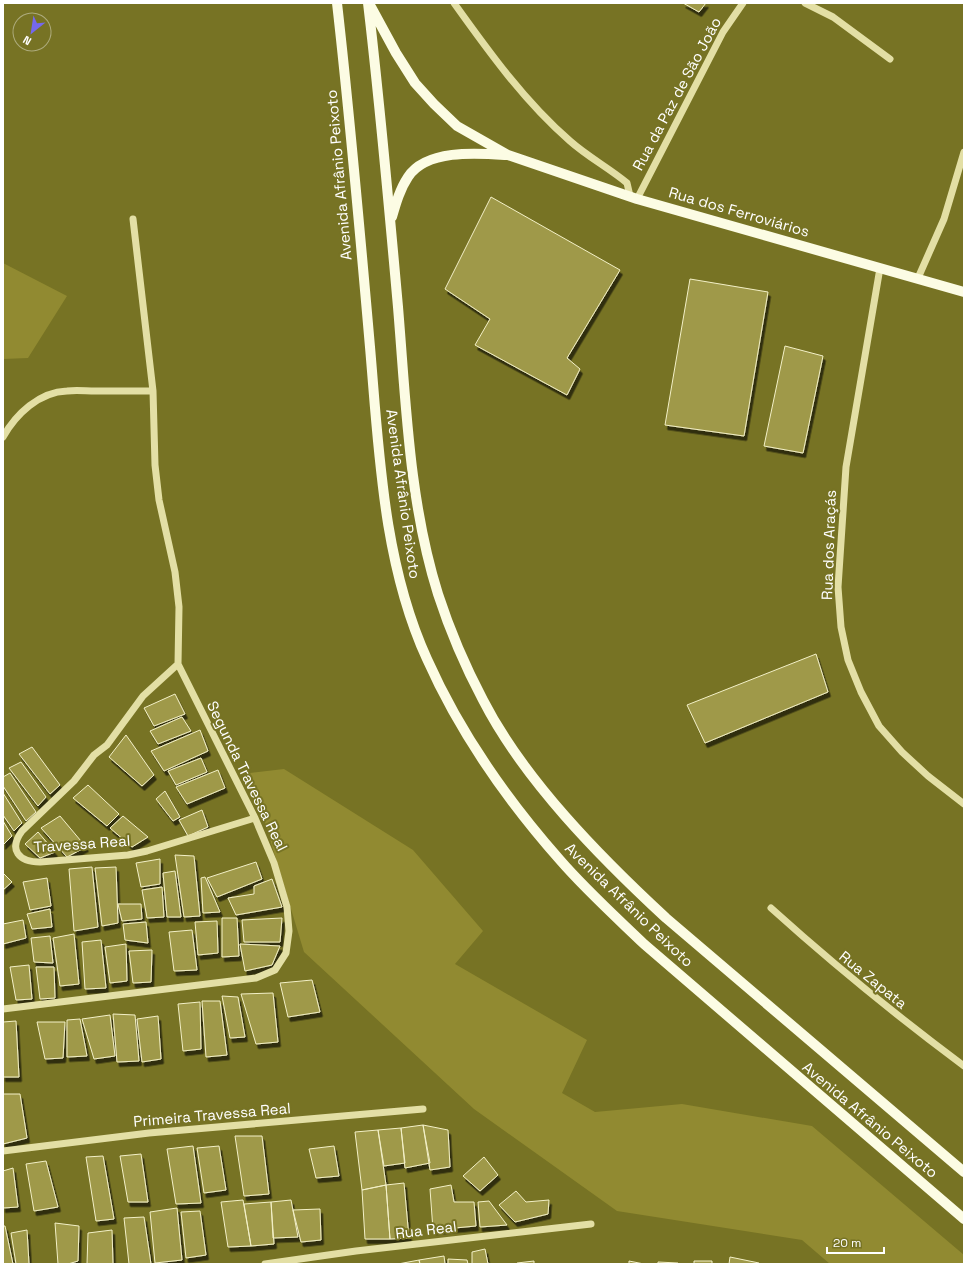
<svg xmlns="http://www.w3.org/2000/svg" width="967" height="1267" viewBox="0 0 967 1267" font-family="'Space Grotesk',sans-serif">
  <defs>
    <filter id="shadow"><feDropShadow dx="2.5" dy="4.5" stdDeviation="0" flood-color="#0009"/></filter>
  </defs>
  <rect width="100%" height="100%" fill="#777324"/>
  <path fill="#918a31" d="M3,263L67,296L28,358L3,359Z
    M284,769L413,850L483,931L455,964L587,1040L562,1093L595,1112L682,1104L812,1126L964,1255V1264H830L802,1240L617,1211L474,1109L304,952L250,773Z"/>
  <path fill="#9f9948" stroke="#f3f0c7" filter="url(#shadow)" d="M683,3H706L699,12Z
    M491,197L620,270L567,358L580,369L567,395L475,345L490,319L445,289Z
    M690,279L768,292L744,436L665,425Z
    M785,346L823,356L803,453L764,446Z
    M816,654L828,692L705,743L687,705Z
    M175,694L185,714L154,726L144,708Z
    M182,717L191,731L158,744L150,731Z
    M200,730L208,751L164,771L151,751Z
    M126,735L154,775L142,786L109,757Z
    M32,747L60,785L50,794L19,754Z
    M201,758L207,772L176,785L168,771Z
    M21,762L46,797L38,806L9,768Z
    M218,770L225,788L187,804L176,787Z
    M10,773L36,812L26,821L3,786V777Z
    M88,785L119,814L107,826L73,798Z
    M165,791L180,817L173,821L156,799Z
    M3,793L22,823L14,831L3,815Z
    M202,810L208,827L188,836L179,820Z
    M60,816L86,847L67,857L41,828Z
    M123,816L148,837L132,847L110,828Z
    M3,821L12,836L3,845Z
    M38,832L55,852L40,858L25,844Z
    M175,855L194,856L200,916L184,917Z
    M160,859V884L141,887L136,863Z
    M256,862L262,879L217,897L207,878Z
    M92,867L98,927L74,931L69,869Z
    M116,867L118,923L102,926L95,868Z
    M175,871L181,917H167L163,873Z
    M3,873L12,882L3,890Z
    M205,877L220,912L203,913L201,878Z
    M47,878L51,906L30,910L23,882Z
    M272,879L282,907L236,915L228,898L254,894V886Z
    M162,887L164,917L147,918L142,890Z
    M118,904H141L142,919L122,921Z
    M50,909L52,927L32,929L27,914Z
    M222,918H237L239,956L222,957Z
    M282,918L280,942H244L242,920Z
    M23,920L26,938L3,944V924Z
    M217,921L218,953L198,955L195,922Z
    M146,922L148,943L125,940L123,924Z
    M192,930L197,970L174,971L169,932Z
    M74,934L79,984L60,986L53,938Z
    M50,936L53,963L34,962L31,938Z
    M101,940L106,988L85,989L82,942Z
    M126,944L127,981L110,983L105,947Z
    M240,944L280,946L272,965L245,971Z
    M152,950L151,982L133,983L129,951Z
    M29,965L32,999L16,1000L10,967Z
    M36,967H54L55,998L40,999Z
    M312,980L320,1012L288,1017L280,983Z
    M273,993L278,1042L256,1044L241,994Z
    M222,996L238,997L245,1037L230,1038Z
    M202,1001H220L227,1055L206,1057Z
    M200,1002L201,1049L183,1051L178,1004Z
    M113,1014L135,1015L139,1061L117,1062Z
    M110,1015L115,1056L94,1059L82,1019Z
    M158,1016L161,1059L142,1062L137,1019Z
    M80,1019L87,1056L67,1057V1020Z
    M16,1021L19,1077H3V1022Z
    M37,1022H65L63,1058L45,1059Z
    M3,1094H20L27,1138L3,1144Z
    M423,1125L430,1163L405,1168L401,1128Z
    M423,1125L448,1130L450,1167L430,1170Z
    M401,1128L405,1163L384,1166L378,1130Z
    M378,1130L386,1185L362,1190L355,1132Z
    M235,1136H262L269,1194L244,1196Z
    M193,1146L201,1203L176,1204L167,1149Z
    M219,1146L226,1190L204,1193L197,1148Z
    M334,1146L339,1176L316,1178L309,1149Z
    M141,1154L148,1202H128L120,1156Z
    M103,1156L114,1219L96,1221L86,1157Z
    M484,1157L498,1175L480,1191L463,1176Z
    M46,1161L58,1207L34,1211L26,1164Z
    M13,1168L18,1207L3,1208V1171Z
    M404,1183L409,1238L390,1239L386,1185Z
    M386,1185L390,1239H365L362,1190Z
    M451,1185L454,1202H474L476,1226L433,1230L430,1189Z
    M516,1191L526,1202L549,1200L548,1214L515,1222L499,1205Z
    M243,1200L251,1246L228,1247L221,1202Z
    M291,1200L298,1237L273,1238L271,1202Z
    M489,1201L507,1225L480,1227L478,1202Z
    M271,1202L274,1244L251,1246L244,1204Z
    M177,1208L182,1260L155,1263L150,1212Z
    M320,1209L321,1240L301,1242L293,1210Z
    M200,1211L206,1255L186,1258L181,1212Z
    M144,1217L151,1264H129L124,1218Z
    M55,1223L79,1226L78,1261L68,1264H58Z
    M3,1226H5L13,1264H3Z
    M27,1230L29,1264H16L11,1233Z
    M112,1230L113,1264H87L88,1233Z
    M485,1249L488,1264H472V1252Z
    M444,1256L445,1264H420L419,1260Z
    M730,1257L759,1263L758,1264H729Z
    M448,1259L467,1260L468,1264H448Z
    M419,1260L420,1264H398Z
    M534,1261V1264H517V1263Z
    M629,1261L644,1264H629Z
    M694,1261H712V1264H694Z
    M658,1262L678,1263V1264H658Z"/>
  <g fill="none" stroke-linecap="round" stroke-linejoin="round">
    <path stroke="#e3dfa5" stroke-width="7" d="M454,3C489,52 525,102 570,141C588,157 609,168 627,183L630,196
      M805,3L833,17L890,59
      M637,199L723,32L743,3
      M880,268L846,467L838,587L841,627L848,660L861,692L879,726L902,752L928,776L964,804
      M918,278L944,219L964,152
      M3,437C16,414 39,392 67,391C76,390 86,391 95,391C114,391 133,391 153,391
      M178,664L143,696L107,745L94,755L74,781L22,831C8,850 19,862 40,862L128,855L147,851L255,818
      M771,908C833,964 897,1016 964,1066
      M3,1009L256,978L275,970L286,953L289,931L287,907L274,863L255,818L178,664L179,607L175,572L159,500L155,465L153,391L133,219
      M3,1151L149,1133L423,1109
      M265,1264L356,1251L591,1224"/>
    <path stroke="#fcfce4" stroke-width="10" d="M337,3C350,117 360,232 370,347C379,451 383,563 427,659C460,733 507,800 560,860C586,890 616,917 644,944L964,1219
      M368,3C380,104 389,206 398,307C406,403 409,502 438,594C450,631 465,666 483,700C524,780 600,857 666,918L964,1172
      M371,7L396,53L415,83L434,104L457,126L508,155L637,199L964,292
      M392,217C396,203 400,189 408,177C426,149 477,153 506,155"/>
  </g>
  <g text-anchor="middle" stroke-width="4" stroke-linejoin="round" paint-order="stroke">
    <g font-size="15" fill="#fff" stroke="#777324">
      <text transform="translate(677 94) rotate(-62)" y="5">Rua da Paz de São João</text>
      <text transform="translate(339 175) rotate(-95)" y="5">Avenida Afrânio Peixoto</text>
      <text transform="translate(739 212) rotate(16)" y="5">Rua dos Ferroviários</text>
      <text transform="translate(403 494) rotate(82)" y="5">Avenida Afrânio Peixoto</text>
      <text transform="translate(829 545) rotate(-88)" y="5">Rua dos Araçás</text>
      <text transform="translate(247 776) rotate(64)" y="5">Segunda Travessa Real</text>
      <text transform="translate(82 844) rotate(-4)" y="5">Travessa Real</text>
      <text transform="translate(629 905) rotate(44)" y="5">Avenida Afrânio Peixoto</text>
      <text transform="translate(873 980) rotate(39)" y="5">Rua Zapata</text>
      <text transform="translate(212 1115) rotate(-5)" y="5">Primeira Travessa Real</text>
      <text transform="translate(870 1120) rotate(40)" y="5">Avenida Afrânio Peixoto</text>
      <text transform="translate(426 1230) rotate(-7)" y="5">Rua Real</text>
    </g>
  </g>
  <rect width="967" height="1267" fill="none" stroke="#ffffff" stroke-width="8"/>
  <g transform="translate(32 32) rotate(210)"><circle r="19" fill="#777324" stroke="#adab7c"/>
  <path d="M0-3L7 15L0 10L-7 15Z" fill="#7568ed"/>
  <text y="-6" font-size="11" font-weight="bold" text-anchor="middle" fill="#ffffff">N</text>
  </g>
  <path d="M827 1247v6h57v-6" fill="none" stroke="#ffffff" stroke-width="2"/>
  <text x="833" y="1247" font-size="12" fill="#ffffff" stroke="#777324" stroke-width="3" paint-order="stroke">20 m</text>
</svg>
